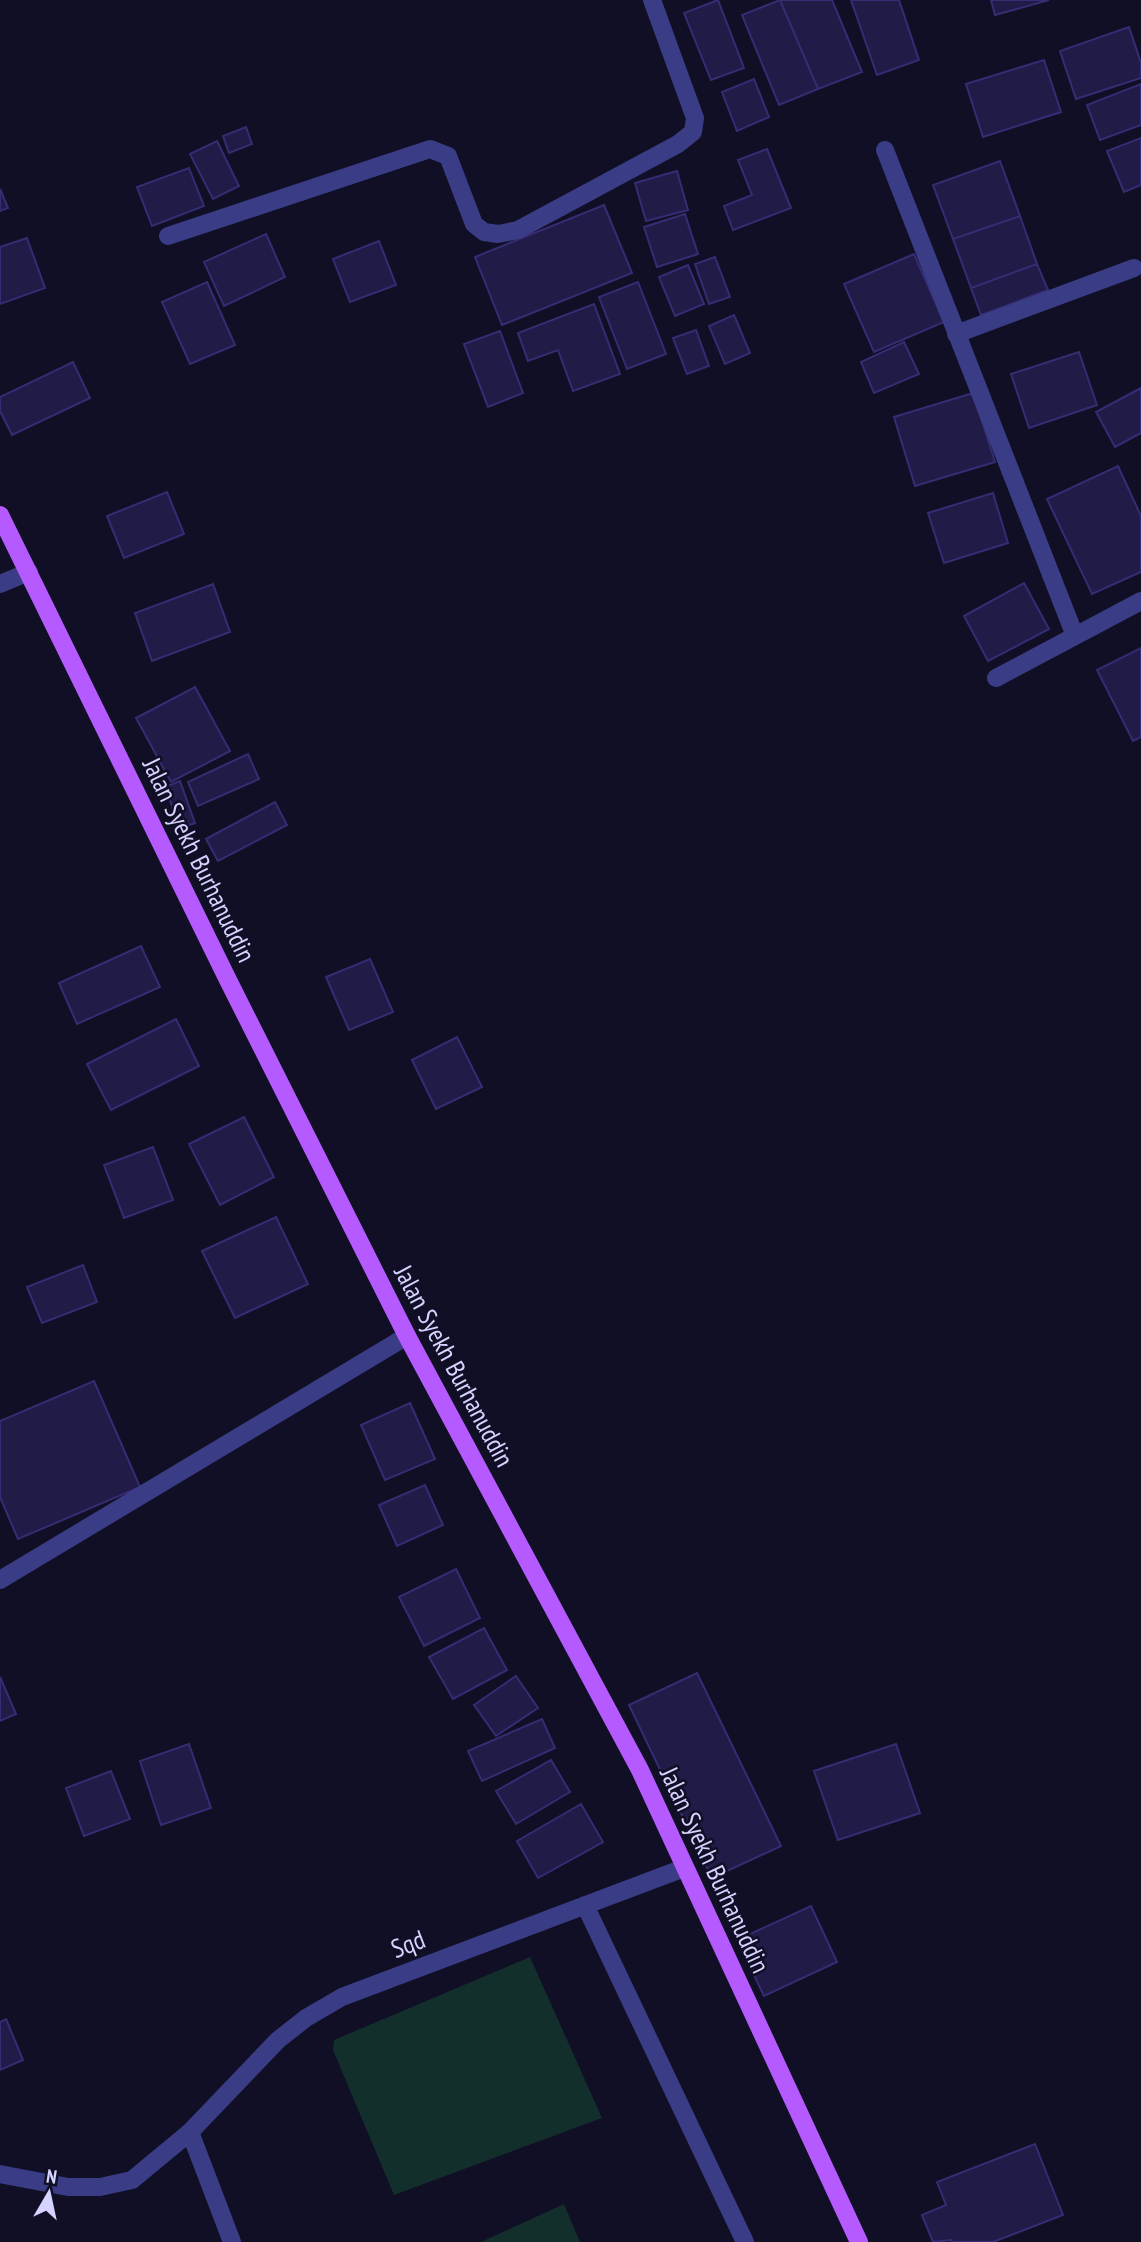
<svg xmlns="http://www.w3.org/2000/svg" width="1141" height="2242" viewBox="0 0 1141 2242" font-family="'PT Sans Narrow',sans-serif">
  <rect width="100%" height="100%" fill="#110f25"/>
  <path fill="#122f2c" d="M530,1957L602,2118L394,2195L333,2050L334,2040Z
    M564,2204L580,2242H481Z"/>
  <path fill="#201b47" stroke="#352d73" stroke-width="2" d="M718,0L744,68L711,80L684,13Z
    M780,0H832L862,72L818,89Z
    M780,0L818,89L779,105L742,15Z
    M851,0H899L919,60L877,75Z
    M991,0H1049L995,15Z
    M1129,27L1141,63V78L1076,99L1060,51Z
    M1044,60L1061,112L983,137L966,84Z
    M754,79L769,117L737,131L722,92Z
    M1141,84V125L1100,140L1087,105Z
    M246,127L252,144L229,153L223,136Z
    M1141,138V185L1124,192L1107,151Z
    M217,141L239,186L213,199L190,154Z
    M767,149L791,208L733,230L724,206L752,195L738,160Z
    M1000,161L1020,216L953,239L933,185Z
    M189,168L204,206L152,226L137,187Z
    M677,171L688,210L646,221L635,183Z
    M0,189L8,208L0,211Z
    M604,205L632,273L502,325L475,257Z
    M685,214L698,254L657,267L644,227Z
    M1020,216L1037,264L971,288L953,239Z
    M266,234L285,277L224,306L204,262Z
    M27,238L45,288L0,304V247Z
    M379,241L396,285L350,302L333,259Z
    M914,254L944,322L874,352L844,284Z
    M715,257L730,297L709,304L695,264Z
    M1037,264L1048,290L981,315L971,288Z
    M688,265L704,304L675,316L659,277Z
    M207,282L235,345L190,364L162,302Z
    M638,282L666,354L627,369L599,297Z
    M594,304L620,374L573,391L558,350L528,361L518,333Z
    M734,315L750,353L725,364L709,326Z
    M696,330L709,366L687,374L673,338Z
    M500,331L523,393L488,407L464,344Z
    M904,342L919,374L874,393L861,362Z
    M1079,352L1097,405L1029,428L1011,374Z
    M73,362L90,398L12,435L0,411V397Z
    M1141,388V433L1115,447L1096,412Z
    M973,393L995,462L915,486L894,417Z
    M1118,466L1141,516V572L1092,594L1047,499Z
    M167,492L184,534L124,558L107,516Z
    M993,493L1008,543L944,563L928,513Z
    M1024,583L1049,629L988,661L964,616Z
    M213,584L230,632L152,661L135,613Z
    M1141,648V737L1133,741L1097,670Z
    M195,687L230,751L171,782L136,718Z
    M248,754L259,779L198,806L188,782Z
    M180,781L195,823L180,828L165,787Z
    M275,802L287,825L218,861L206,839Z
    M141,946L160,987L77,1024L59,983Z
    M370,959L393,1012L349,1030L326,977Z
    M176,1019L199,1066L111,1110L87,1064Z
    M457,1037L482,1087L436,1109L412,1060Z
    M244,1117L274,1177L220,1205L189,1144Z
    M153,1147L173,1200L124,1218L104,1165Z
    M276,1217L308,1284L235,1318L202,1251Z
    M83,1265L97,1302L42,1323L27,1287Z
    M94,1381L140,1487L18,1539L0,1497V1421Z
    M410,1403L435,1459L385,1480L361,1425Z
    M425,1485L443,1525L397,1546L379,1505Z
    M456,1569L480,1618L424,1646L399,1597Z
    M484,1628L507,1670L453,1699L429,1657Z
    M697,1673L781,1846L712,1878L629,1705Z
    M516,1676L538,1708L496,1736L474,1705Z
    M0,1677L16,1714L0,1721Z
    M542,1719L555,1748L482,1781L468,1751Z
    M189,1744L211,1808L161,1825L140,1761Z
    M896,1744L920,1813L838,1840L814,1771Z
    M551,1760L570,1792L516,1824L496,1791Z
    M111,1771L130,1819L84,1836L66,1788Z
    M581,1804L603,1842L538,1878L517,1841Z
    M811,1906L837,1962L764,1996L737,1940Z
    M6,2019L23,2060L0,2070V2022Z
    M1035,2144L1063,2215L993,2242H952L951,2240L933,2242L922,2215L946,2205L937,2182Z"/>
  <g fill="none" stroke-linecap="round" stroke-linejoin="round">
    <path stroke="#3a3d85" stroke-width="18" d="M885,150L1075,636
      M168,236L430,149L448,156L474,224L484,232L498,234L518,230L678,144L693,132L695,118L652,0
      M956,334L1134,268
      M0,584L29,572
      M996,678L1141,601
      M0,1580L407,1336
      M585,1905L745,2242
      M190,2132L232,2242
      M0,2174L68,2187H100L132,2180L190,2132L278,2040L306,2018L342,1997L684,1868"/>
    <path stroke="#b45aff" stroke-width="18" d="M0,515L228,980L407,1336L640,1770L859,2242"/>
  </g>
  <g text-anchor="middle" stroke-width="5" stroke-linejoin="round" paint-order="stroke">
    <g font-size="26" fill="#d5d3ff" stroke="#110f25">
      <text transform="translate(199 860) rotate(64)" y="9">Jalan Syekh Burhanuddin</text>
      <text transform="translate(454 1366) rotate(62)" y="9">Jalan Syekh Burhanuddin</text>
      <text transform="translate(715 1870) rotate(65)" y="9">Jalan Syekh Burhanuddin</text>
      <text transform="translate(408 1944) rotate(-21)" y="9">Sqd</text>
    </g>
  </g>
  <g transform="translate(49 2193) rotate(9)" stroke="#110f25" stroke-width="5" paint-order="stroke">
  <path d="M0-5L12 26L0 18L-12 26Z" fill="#d5d3ff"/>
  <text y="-10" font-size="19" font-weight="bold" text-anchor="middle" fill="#d5d3ff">N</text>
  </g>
</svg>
